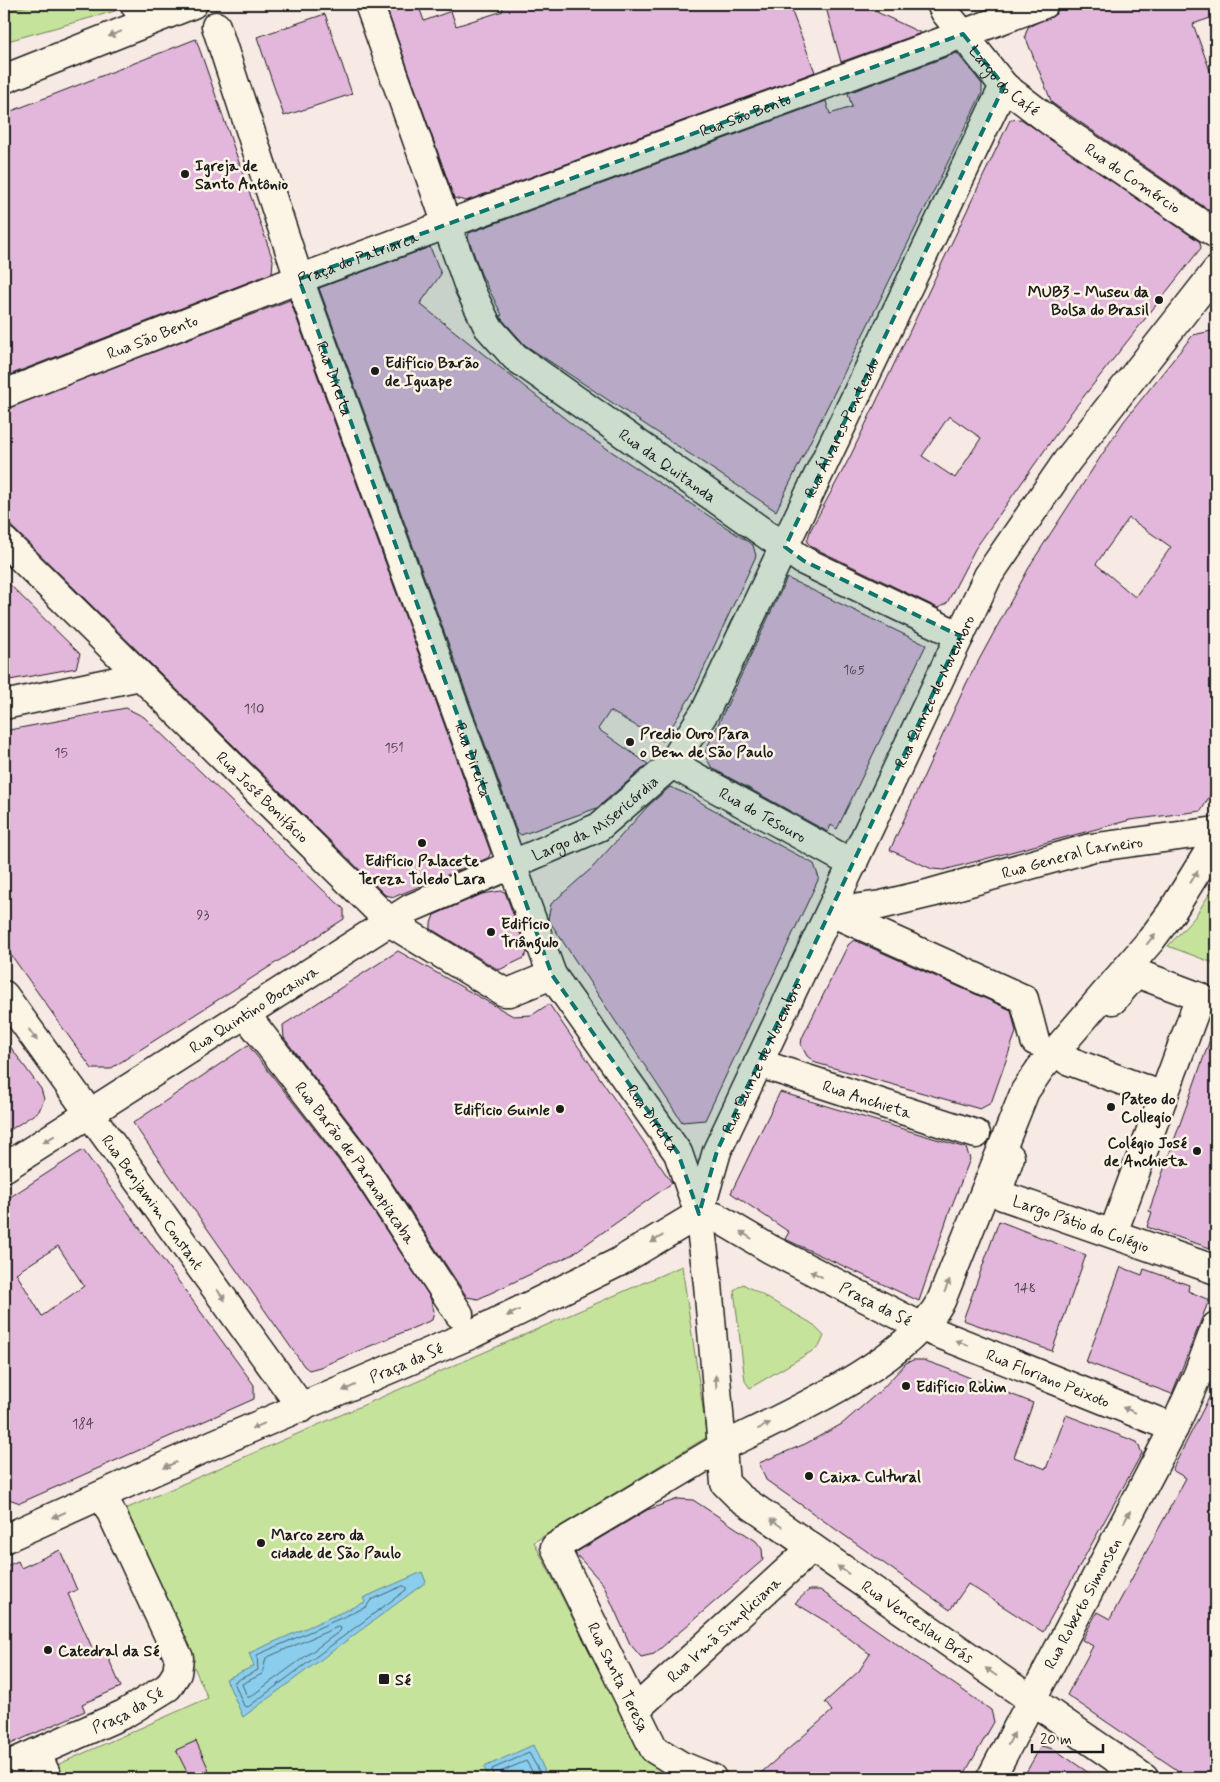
<svg xmlns="http://www.w3.org/2000/svg" width="1220" height="1782" viewBox="0 0 1220 1782" font-family="Mynerve,sans-serif">
  <rect width="100%" height="100%" fill="#f7e9e3"/>
  <filter id="ink" filterUnits="userSpaceOnUse"><feTurbulence type="fractalNoise" baseFrequency=".02" numOctaves="2"/><feDisplacementMap in="SourceGraphic" scale="10" xChannelSelector="R" yChannelSelector="G"/><feConvolveMatrix kernelMatrix="1 2 1 2 8 2 1 2 1" color-interpolation-filters="sRGB"/></filter>
  <g filter="url(#ink)">
    <path fill="#c6e39b" stroke="#71805c" d="M37,4H109L115,11L4,42V11Z
      M1216,884V964L1168,946L1194,918Z
      M682,1266L707,1437L534,1542L645,1761L684,1778H62L57,1765L208,1698L123,1510Z
      M743,1284L811,1323L824,1336L819,1347L750,1388L745,1381L734,1290Z"/>
    <path fill="#8bcdec" stroke="#5f8699" d="M422,1572L426,1582L243,1717L226,1679L254,1666L249,1653L365,1602L363,1598Z
      M533,1745L548,1778L561,1773L563,1778H489L484,1767Z"/>
    <g fill="none" stroke-linecap="round" stroke-linejoin="round">
      <path stroke="#48636f" stroke-width="1" d="M403,1586L406,1587V1590L248,1707L244,1706L234,1682L258,1670L257,1655L366,1607L371,1600Z
        M338,1627L341,1628L340,1631L250,1697H247L242,1684L262,1674L266,1658Z
        M493,1778L492,1769L529,1753L543,1778
        M500,1778V1772L526,1761L536,1778"/>
    </g>
    <path fill="#e3b7dc" stroke="#1c1c1c" fill-rule="evenodd" d="M385,4H418L424,21L451,11L456,26L503,11L502,4H789L815,72L466,201L454,198Z
      M825,4H860L921,33L841,62Z
      M1059,4H1216V16L1193,24L1216,87V215L1052,103L1025,36L1028,27L1056,14Z
      M325,14L352,94L284,116L257,37Z
      M196,39L273,260L272,273L4,377V114Z
      M957,53L982,84V93L776,511L525,345L501,318L500,316L502,315L481,274L468,237L469,233L826,101L830,114L852,107L848,93Z
      M1021,119L1200,242L1201,248L1073,410L975,549L947,603L938,608L812,547L807,542L810,531L850,457L1010,120ZM949,416L981,438L955,478L922,456Z
      M430,247L441,274L420,304L582,432L753,545L756,556L693,692L663,741L610,711L598,729L648,764L597,808L521,835L517,832L319,288Z
      M290,300L491,853L488,858L394,897L385,895L4,519V409Z
      M1216,330V785L1201,811L1130,820L944,870L932,869L890,850L967,682L1032,562L1124,421L1193,335ZM1129,518L1171,547L1135,597L1096,564Z
      M787,578L926,645L837,829L831,825L828,832L712,768L705,756V752Z
      M4,579L80,654L76,668L4,681Z
      M126,708L144,717L323,890L344,909V919L110,1069H92L4,945V731Z
      M670,787L691,796L705,805L814,864L819,878L705,1120L682,1122L548,919L551,904L592,868L648,806Z
      M501,891L505,892L527,952L524,958L499,970L431,929V923L434,915L482,894Z
      M854,940L1011,1010L1016,1032L991,1103L980,1109L816,1063L807,1056L801,1045L802,1038L848,945Z
      M398,951L513,1016L532,1015L549,1004L672,1183L571,1255L478,1299L467,1297L372,1152L284,1038L283,1025Z
      M1213,1031L1216,1032V1250L1147,1227L1152,1212L1149,1211Z
      M4,1038L41,1089L44,1099L39,1111L4,1134Z
      M248,1045L347,1171L430,1297L434,1311L432,1320L320,1367L309,1370L304,1366L133,1123Z
      M780,1092L966,1148L970,1159L949,1213L919,1301L785,1239L789,1232L731,1193Z
      M83,1150L254,1385V1399L20,1503L9,1499L4,1489V1201ZM58,1246L84,1286L42,1316L16,1273Z
      M999,1221L1086,1255L1052,1351L963,1320Z
      M1121,1267L1142,1275L1144,1269L1189,1285L1188,1291L1209,1300L1172,1394L1086,1362Z
      M913,1360H923L943,1367L1033,1403L1014,1457L1046,1469L1066,1415L1137,1442L1142,1453L1043,1632L968,1584L950,1610L766,1480L759,1463L805,1444L842,1424L881,1390L906,1363Z
      M1216,1384V1778H1189L1067,1695L1093,1646L1082,1640L1097,1612L1110,1619L1186,1478L1172,1470Z
      M678,1499L693,1500L756,1541L762,1549L763,1560L654,1654L641,1657L630,1644L603,1584L575,1553L647,1510Z
      M60,1550L77,1590L68,1594L94,1652L104,1648L121,1687L82,1704L85,1711L4,1747V1567L18,1561L21,1568Z
      M809,1590H820L991,1710L994,1722L962,1778H755L832,1711L825,1702L859,1671L870,1654L830,1624L795,1603Z
      M196,1741L209,1770L190,1778L176,1750Z
      M1041,1746L1054,1749L1096,1778H1023Z"/>
    <g fill="none" stroke-linecap="round" stroke-linejoin="round">
      <g stroke="#1c1c1c" stroke-width="31">
        <g id="minor">
          <path d="M134,4L148,21"/>
          <path id="s1" d="M369,4L469,287L488,327L515,357L804,561L960,636"/>
          <path id="s2" d="M941,4L945,12L1004,86L1051,122L1216,234"/>
          <path id="s3" d="M216,26L299,279L552,975L678,1153L699,1214"/>
          <path id="s4" d="M4,394L299,279L1044,4"/>
          <path id="s5" d="M4,541L391,923L504,992H510L552,975"/>
          <path d="M4,705L140,676"/>
          <path id="s6" d="M672,764L853,864"/>
          <path id="s7" d="M831,912L881,905L931,893L1090,848L1216,831"/>
          <path d="M831,912L1024,999L1035,1041"/>
          <path d="M1113,1000L1136,973L1200,997L1113,1233"/>
          <path id="s8" d="M246,1015L360,1162L459,1314"/>
          <path d="M1067,1060L1163,1096"/>
          <path id="s9" d="M758,1063L976,1134"/>
          <path id="s10" d="M1010,1157L998,1191L1003,1196L1216,1270"/>
          <path id="s11" d="M4,1168L411,908L599,827L672,764L706,710L1004,86"/>
          <path id="s12" d="M699,1214L717,1151L988,576L1067,461L1216,271"/>
          <path id="s13" d="M699,1214L716,1217L770,1249L922,1327"/>
          <path d="M1174,1428L1198,1374L1216,1326"/>
          <path id="s14" d="M635,1710L812,1548"/>
          <path d="M36,1753L48,1778"/>
          <path id="s15" d="M4,1767L124,1714L168,1687L177,1673L179,1658L103,1495"/>
          <path d="M712,1778L680,1765L654,1749L555,1547L720,1448"/>
        </g>
      </g>
      <g stroke="#1c1c1c" stroke-width="31">
        <g id="major">
          <path d="M4,79L193,4"/>
          <path id="s16" d="M4,995L302,1408"/>
          <path id="s17" d="M922,1327L1174,1428L991,1778"/>
          <path d="M720,1448C784,1416 906,1364 941,1301L1025,1091L1040,1069L1151,940L1171,913L1216,840"/>
          <path id="s18" d="M4,1539L214,1444L472,1334L617,1263L699,1214L708,1284L725,1483L739,1497L1144,1778"/>
        </g>
      </g>
      <use href="#minor" stroke="#fcf5e5" stroke-width="28"/>
      <use href="#major" stroke="#fcf5e5" stroke-width="28"/>
    </g>
    <defs><path id="oneway-solid" d="M-6-.8H1V-3.2L6.5 0L1 3.2V.8H-6Z" transform="scale(1.25)"/></defs>
    <g fill="#97938b">
      <use href="#oneway-solid" transform="translate(115 34) rotate(158)"/>
      <use href="#oneway-solid" transform="translate(1194 877) rotate(-58)"/>
      <use href="#oneway-solid" transform="translate(1151 939) rotate(-51)"/>
      <use href="#oneway-solid" transform="translate(33 1035) rotate(54)"/>
      <use href="#oneway-solid" transform="translate(49 1139) rotate(149)"/>
      <use href="#oneway-solid" transform="translate(746 1235) rotate(-148)"/>
      <use href="#oneway-solid" transform="translate(657 1239) rotate(149)"/>
      <use href="#oneway-solid" transform="translate(816 1274) rotate(-153)"/>
      <use href="#oneway-solid" transform="translate(947 1286) rotate(-68)"/>
      <use href="#oneway-solid" transform="translate(221 1295) rotate(54)"/>
      <use href="#oneway-solid" transform="translate(513 1313) rotate(154)"/>
      <use href="#oneway-solid" transform="translate(962 1343) rotate(-158)"/>
      <use href="#oneway-solid" transform="translate(716 1382) rotate(-94)"/>
      <use href="#oneway-solid" transform="translate(349 1388) rotate(156)"/>
      <use href="#oneway-solid" transform="translate(1129 1410) rotate(-158)"/>
      <use href="#oneway-solid" transform="translate(258 1426) rotate(158)"/>
      <use href="#oneway-solid" transform="translate(764 1426) rotate(-27)"/>
      <use href="#oneway-solid" transform="translate(170 1465) rotate(155)"/>
      <use href="#oneway-solid" transform="translate(59 1515) rotate(156)"/>
      <use href="#oneway-solid" transform="translate(1127 1517) rotate(-62)"/>
      <use href="#oneway-solid" transform="translate(776 1523) rotate(-145)"/>
      <use href="#oneway-solid" transform="translate(843 1570) rotate(-145)"/>
      <use href="#oneway-solid" transform="translate(991 1672) rotate(-145)"/>
      <use href="#oneway-solid" transform="translate(1011 1739) rotate(-63)"/>
    </g>
  </g>
  <path fill="#0f766e" fill-opacity="0.2" stroke="#0f766e" stroke-width="4" stroke-dasharray="10 6" stroke-linejoin="round" d="M963,34L1004,86L785,547L804,561L960,636L717,1151L699,1214L678,1153L552,975L299,279Z"/>
  <g fill="#1c1c1c" stroke="#fcf5e5" stroke-width="2">
    <circle cx="185" cy="174" r="5"/>
    <circle cx="1159" cy="300" r="5"/>
    <circle cx="375" cy="371" r="5"/>
    <circle cx="630" cy="742" r="5"/>
    <circle cx="422" cy="843" r="5"/>
    <circle cx="491" cy="932" r="5"/>
    <circle cx="1111" cy="1107" r="5"/>
    <circle cx="560" cy="1109" r="5"/>
    <circle cx="1197" cy="1151" r="5"/>
    <circle cx="906" cy="1386" r="5"/>
    <circle cx="809" cy="1476" r="5"/>
    <circle cx="261" cy="1543" r="5"/>
    <circle cx="48" cy="1650" r="5"/>
    <rect x="378" y="1673" width="12" height="12" rx="2.5"/>
  </g>
  <g text-anchor="middle" stroke-width="5" stroke-linejoin="round" paint-order="stroke">
    <g font-size="14" fill="#4e434c">
      <text x="854" y="674">165</text>
      <text x="254" y="713">110</text>
      <text x="394" y="752">151</text>
      <text x="61" y="757">15</text>
      <text x="203" y="919">93</text>
      <text x="1025" y="1292">148</text>
      <text x="83" y="1428">184</text>
    </g>
    <g font-size="16" fill="#1c1c1c" stroke="#fcf5e5">
      <text dy="6" stroke="none"><textPath href="#s2" startOffset="100">Largo do Café</textPath></text>
      <text dy="6" stroke="none"><textPath href="#s4" startOffset="792">Rua São Bento</textPath></text>
      <text dy="6" stroke="none"><textPath href="#s2" startOffset="262">Rua do Comércio</textPath></text>
      <text dy="6" stroke="none"><textPath href="#s4" startOffset="379">Praça do Patriarca</textPath></text>
      <text dy="6" stroke="none"><textPath href="#s4" startOffset="159">Rua São Bento</textPath></text>
      <text dy="6" stroke="none"><textPath href="#s3" startOffset="372">Rua Direita</textPath></text>
      <text dy="6" stroke="none"><textPath href="#s11" startOffset="1161">Rua Álvares Penteado</textPath></text>
      <text dy="6" stroke="none"><textPath href="#s1" startOffset="572">Rua da Quitanda</textPath></text>
      <text dy="6" stroke="none"><textPath href="#s12" startOffset="574">Rua Quinze de Novembro</textPath></text>
      <text dy="6" stroke="none"><textPath href="#s3" startOffset="778">Rua Direita</textPath></text>
      <text dy="6" stroke="none"><textPath href="#s5" startOffset="364">Rua José Bonifácio</textPath></text>
      <text dy="6" stroke="none"><textPath href="#s6" startOffset="104">Rua do Tesouro</textPath></text>
      <text dy="6" stroke="none"><textPath href="#s11" startOffset="689">Largo da Misericórdia</textPath></text>
      <text dy="6" stroke="none"><textPath href="#s7" startOffset="248">Rua General Carneiro</textPath></text>
      <text dy="6" stroke="none"><textPath href="#s11" startOffset="296">Rua Quintino Bocaiuva</textPath></text>
      <text dy="6" stroke="none"><textPath href="#s12" startOffset="169">Rua Quinze de Novembro</textPath></text>
      <text dy="6" stroke="none"><textPath href="#s9" startOffset="115">Rua Anchieta</textPath></text>
      <text dy="6" stroke="none"><textPath href="#s3" startOffset="1182">Rua Direita</textPath></text>
      <text dy="6" stroke="none"><textPath href="#s8" startOffset="184">Rua Barão de Paranapiacaba</textPath></text>
      <text dy="6" stroke="none"><textPath href="#s16" startOffset="255">Rua Benjamim Constant</textPath></text>
      <text dy="6" stroke="none"><textPath href="#s10" startOffset="126">Largo Pátio do Colégio</textPath></text>
      <text dy="6" stroke="none"><textPath href="#s13" startOffset="199">Praça da Sé</textPath></text>
      <text dy="6" stroke="none"><textPath href="#s18" startOffset="439">Praça da Sé</textPath></text>
      <text dy="6" stroke="none"><textPath href="#s17" startOffset="136">Rua Floriano Peixoto</textPath></text>
      <text transform="translate(1082 1603) rotate(-62)" y="6">Rua Roberto Simonsen</text>
      <text dy="6" stroke="none"><textPath href="#s18" startOffset="1276">Rua Venceslau Brás</textPath></text>
      <text dy="6" stroke="none"><textPath href="#s14" startOffset="120">Rua Irmã Simpliciana</textPath></text>
      <text transform="translate(619 1677) rotate(64)" y="6">Rua Santa Teresa</text>
      <text dy="6" stroke="none"><textPath href="#s15" startOffset="136">Praça da Sé</textPath></text>
    </g>
    <g font-size="16" font-weight="bold" fill="#1c1c1c" stroke="#fcf5e5" text-anchor="start">
      <text x="195" y="171">Igreja de<tspan x="195" dy="18">Santo Antônio</tspan></text>
      <text x="1149" y="297" text-anchor="end">MUB3 - Museu da<tspan x="1149" dy="18">Bolsa do Brasil</tspan></text>
      <text x="385" y="368">Edifício Barão<tspan x="385" dy="18">de Iguape</tspan></text>
      <text x="640" y="739">Predio Ouro Para<tspan x="640" dy="18">o Bem de São Paulo</tspan></text>
      <text x="422" y="866" text-anchor="middle">Edifício Palacete<tspan x="422" dy="18">Tereza Toledo Lara</tspan></text>
      <text x="501" y="929">Edifício<tspan x="501" dy="18">Triângulo</tspan></text>
      <text x="1121" y="1104">Pateo do<tspan x="1121" dy="18">Collegio</tspan></text>
      <text x="550" y="1115" text-anchor="end">Edifício Guinle</text>
      <text x="1187" y="1148" text-anchor="end">Colégio José<tspan x="1187" dy="18">de Anchieta</tspan></text>
      <text x="916" y="1392">Edifício Rolim</text>
      <text x="819" y="1482">Caixa Cultural</text>
      <text x="271" y="1540">Marco zero da<tspan x="271" dy="18">cidade de São Paulo</tspan></text>
      <text x="58" y="1656">Catedral da Sé</text>
      <text x="395" y="1685">Sé</text>
    </g>
  </g>
  <rect width="1220" height="1782" fill="none" stroke="#fcf5e5" stroke-width="20"/>
  <rect x="10" y="10" width="1200" height="1762" fill="none" stroke="#1c1c1c" stroke-width="2" filter="url(#ink)"/>
  <path d="M1032 1744v8h71v-8" fill="none" stroke="#1c1c1c" stroke-width="2.5"/>
  <text x="1040" y="1744" font-size="15" fill="#1c1c1c" stroke="#fcf5e5" stroke-width="4" paint-order="stroke">20 m</text>
</svg>
